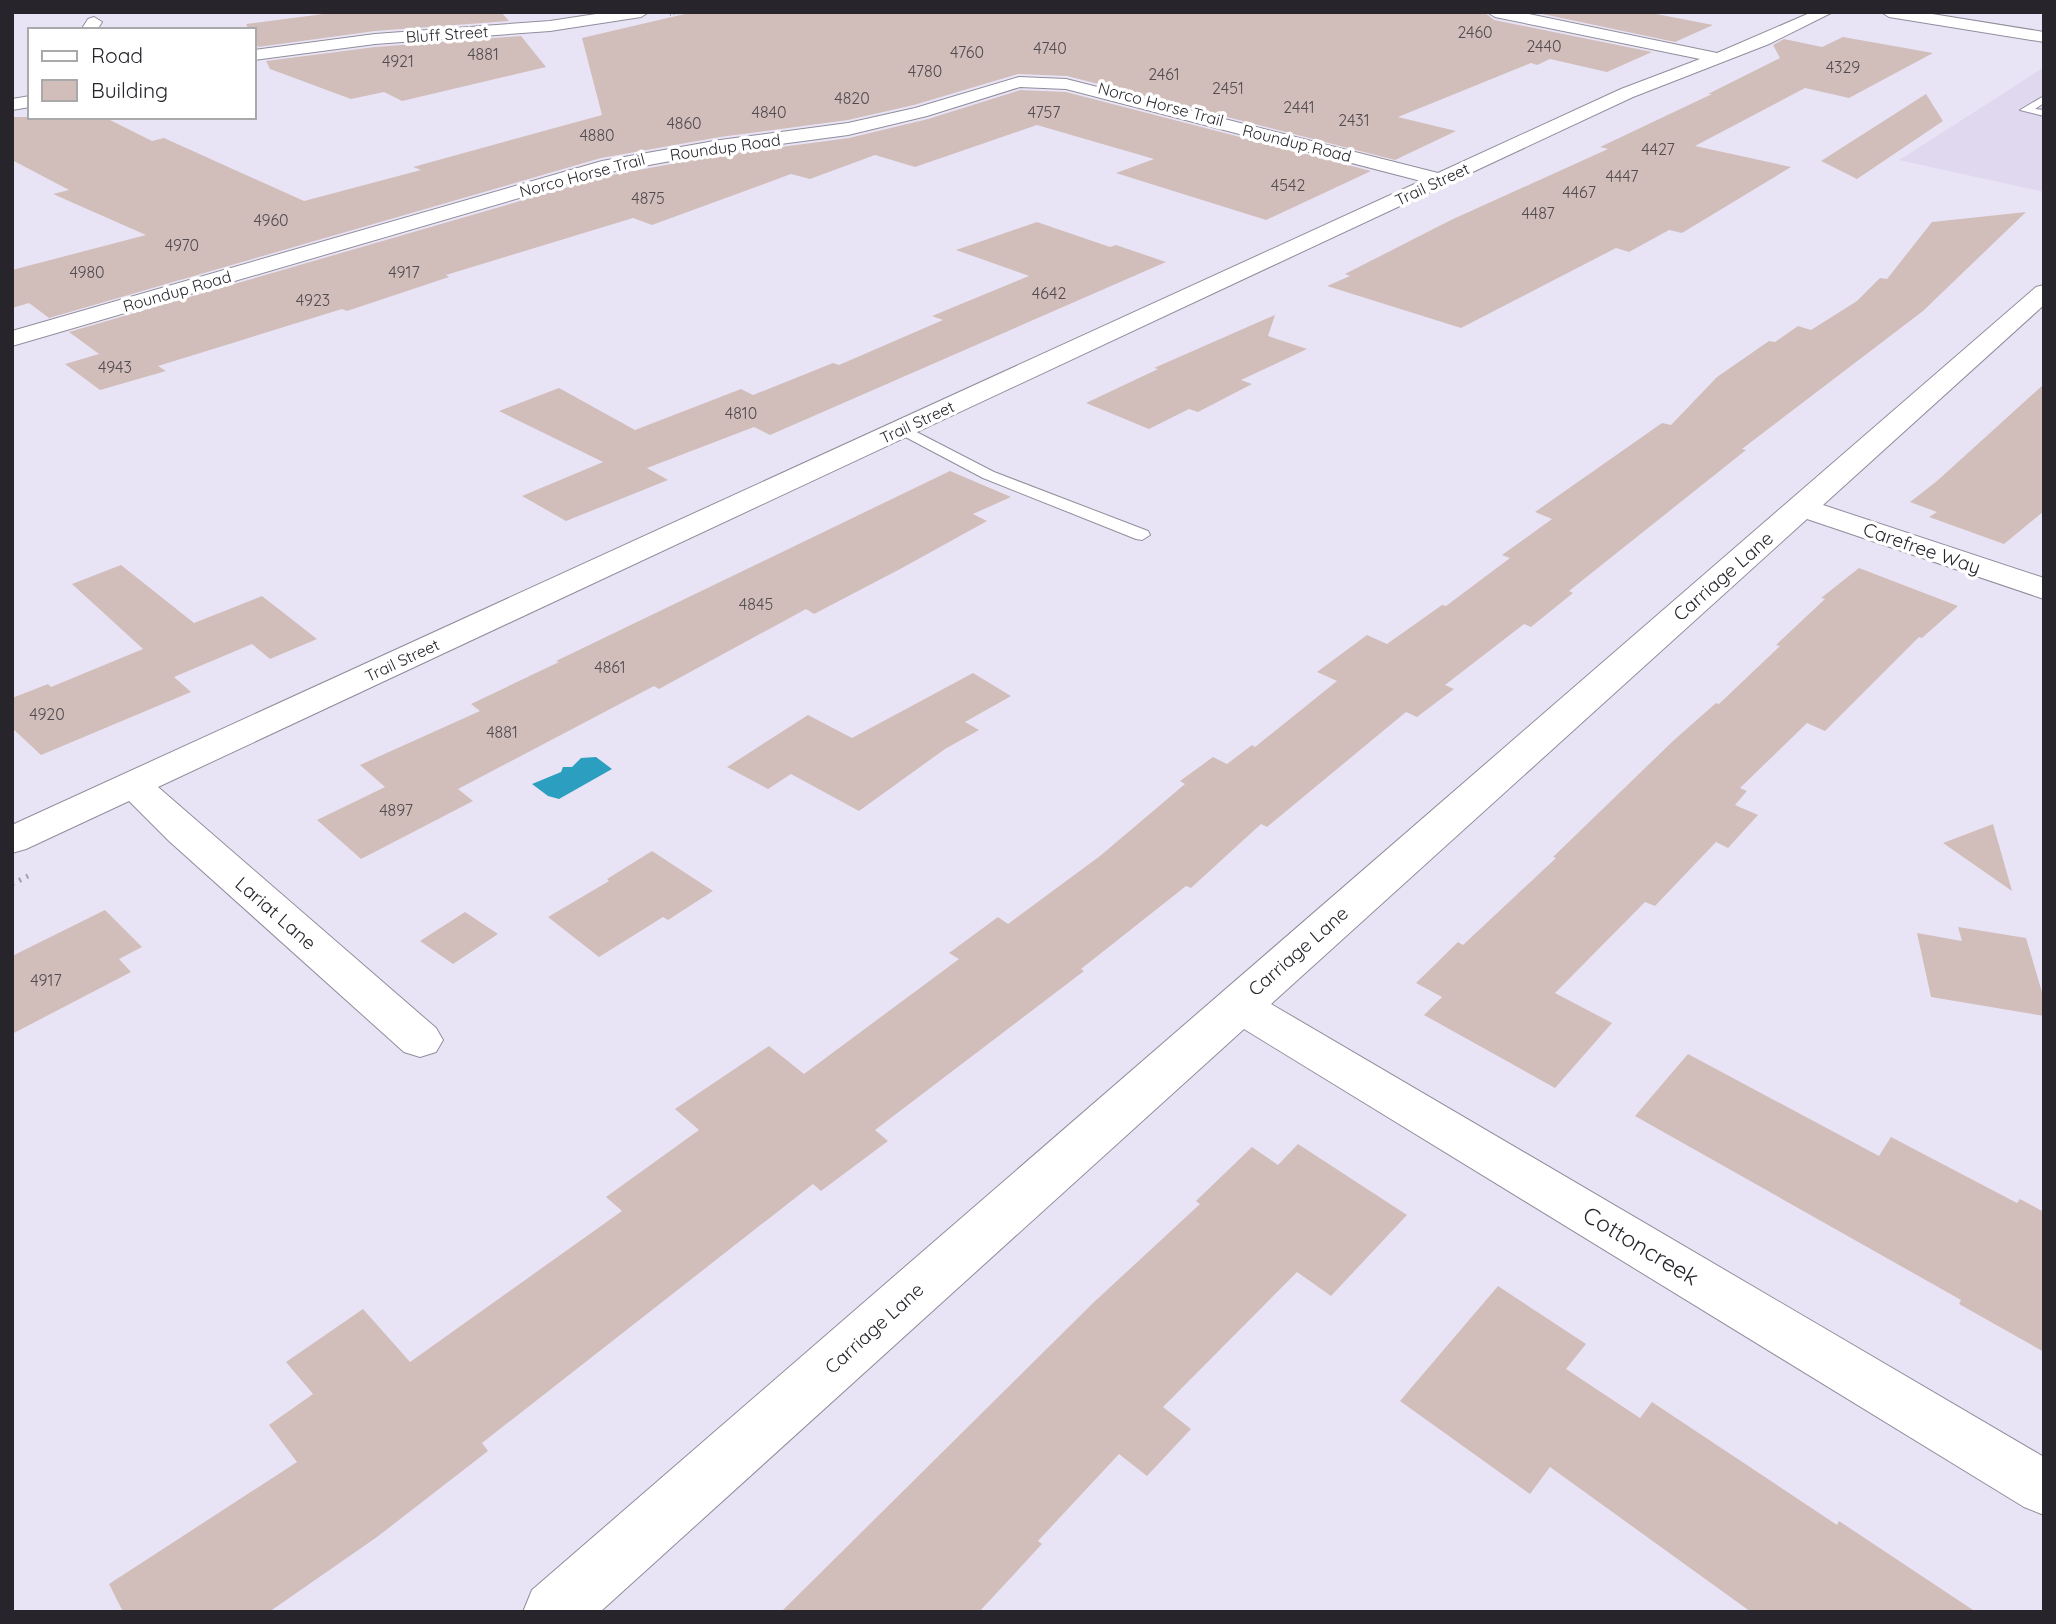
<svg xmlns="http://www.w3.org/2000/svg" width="2056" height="1624" viewBox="0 0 2056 1624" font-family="Quicksand,sans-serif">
  <rect width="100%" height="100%" fill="#e9e4f5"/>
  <path fill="#dfd8ef" d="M2044,67V192L1899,160L2001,95Z"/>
  <path fill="#2c9fc1" d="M596,757L612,769L559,799L548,796L532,784L561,772L563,767H572L581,758Z"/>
  <path fill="#d1bebb" d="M339,12H501L509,21L375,31L258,47L254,39V30H249L246,24Z
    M693,12H1484L1494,20L1652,52L1607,72L1550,59L1537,65L1531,63L1398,117L1456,131L1395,160L1067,76L1018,74L914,105L848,120L720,137L601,158L49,318L29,303L12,308V270L146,235L53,194L69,190L12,160V117H104L152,141L164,138L304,201L421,170L413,167L602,115L582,38Z
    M1533,12H1646L1713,25L1675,42Z
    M521,36L546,67L402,101L384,92L351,99L270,69L266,61L375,47Z
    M1843,37L1933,53L1849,98L1805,88L1695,146L1791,167L1682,233L1669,230L1629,252L1616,248L1461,328L1327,286L1350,276L1345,274L1451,220L1608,149L1600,147L1712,94H1708L1780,58L1773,45L1784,39L1822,47Z
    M1020,90L1066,92L1371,171L1266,220L1116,173L1154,159L1037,125L915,167L875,155L810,179L791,174L652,225L633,218L446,275L449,277L347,311L342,309L158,366L166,371L100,390L65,364L99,354L69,332L606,176L720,155L849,138L928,119Z
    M1926,94L1943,121L1857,179L1821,161Z
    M2026,212L1923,311L1742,449L1746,450L1569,591L1573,593L1531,627L1524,624L1445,685L1454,689L1417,717L1406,712L1267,827L1261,824L1191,888L1186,886L1081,969L1084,971L875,1130L888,1141L821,1191L813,1184L482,1443L488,1451L377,1537L269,1612H123L109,1584L297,1462L269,1425L313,1394L286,1362L363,1309L410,1362L622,1211L606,1197L699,1130L675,1109L769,1046L804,1074L959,959L949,953L998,917L1008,924L1100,856L1185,784L1180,781L1213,757L1227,764L1252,745L1255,747L1337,681L1317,672L1367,635L1387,644L1442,605L1446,606L1510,558L1502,555L1552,519L1535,512L1662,423L1671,425L1717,377L1769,341L1775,342L1798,326L1811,330L1857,301L1880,278L1887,279L1932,222Z
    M1037,222L1110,247L1116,245L1166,262L770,435L754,427L647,468L668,480L566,521L522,496L603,462L499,411L559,388L635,430L741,389L753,395L833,363L839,365L943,320L932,316L1029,276L956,250Z
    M1275,315L1268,336L1307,349L1241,380L1252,384L1198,412L1189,409L1149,429L1086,403L1158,369L1154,368Z
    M2044,384V511L2004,544L1929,517L1937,512L1910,502L1937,481Z
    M950,471L1011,497L973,514L987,521L902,568L814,614L806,609L659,689L654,686L458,789L473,801L361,859L317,820L385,787L360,765L480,711L471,704L559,662L556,661Z
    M121,565L194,623L262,596L317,639L270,659L252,644L174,677L191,692L41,755L12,728V698L48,684L51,687L143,649L72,584Z
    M1859,568L1958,606L1922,638L1919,637L1825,731L1807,723L1740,788L1747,791L1735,805L1758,815L1728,848L1716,842L1655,906L1645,902L1555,993L1612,1023L1555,1088L1424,1015L1442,997L1416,983L1458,942L1463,945L1556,858L1553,857L1673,741L1716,703L1719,704L1780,646L1776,645L1825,599L1821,598Z
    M973,673L1011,696L965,722L979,730L945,749L859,811L791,774L768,789L727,767L808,715L852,738Z
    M1993,824L2012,891L1943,843Z
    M652,851L713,891L668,920L663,917L599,957L548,917L609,881L607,879Z
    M105,910L142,947L119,959L131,972L12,1034V956Z
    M465,912L498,934L453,964L420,941Z
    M1958,927L2026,938L2044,999V1016L1931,997L1917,933L1962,941Z
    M1688,1054L1879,1156L1891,1137L2017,1203L2020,1199L2044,1212V1352L1959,1304L1961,1300L1635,1116Z
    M1298,1144L1407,1215L1331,1296L1297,1272L1163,1407L1191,1429L1147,1476L1119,1454L1038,1541L1042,1544L979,1612H781L1093,1303L1200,1204L1196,1201L1252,1147L1278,1165Z
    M1498,1286L1586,1344L1566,1369L1640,1418L1652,1402L1837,1525L1839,1521L1976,1612H1751L1550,1467L1530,1494L1400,1401Z"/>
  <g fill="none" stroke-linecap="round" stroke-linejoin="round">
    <g stroke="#918d9c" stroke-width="2">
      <path id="lane" d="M2044,96V103L2035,109L2044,110V116L2020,110Z
        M901,424L994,472L1148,531L1150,535L1142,540L1136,539L983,478L896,432L893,429L896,426Z"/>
    </g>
    <g stroke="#918d9c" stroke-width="2">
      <path id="street" d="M609,12H649L641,17L550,31L375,44L254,60V50L375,34L550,21Z
        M1487,12H1519L1717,53L1812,12H1833L1769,44L1633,97L158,787L436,1028L443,1040L436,1052L420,1057L404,1052L169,841L129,801L26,849L12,853V825L1421,181L1066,89L1020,87L927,116L848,135L720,152L605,173L12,346V331L602,161L720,140L848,123L915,108L1019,77L1066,79L1438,173L1621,89L1700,59L1495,17Z
        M94,17L102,22L97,30H81L88,19Z
        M30,96V107L12,110V99Z
        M2044,285V305L1823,505L2044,578V599L1807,519L1271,1004L2044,1457V1515L2024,1507L1244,1029L600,1612H523L532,1590L2036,287Z"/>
    </g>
    <g stroke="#918d9c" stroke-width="2">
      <path id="primary" d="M1881,12H1920L2044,32V42L1889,17Z"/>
    </g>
    <path stroke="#a39fac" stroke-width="2" stroke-dasharray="1 2.5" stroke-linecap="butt" d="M670,15L683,12"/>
    <path stroke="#a39fac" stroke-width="5" stroke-dasharray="2 6" stroke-linecap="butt" d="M12,884L30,875"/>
    <use href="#lane" fill="#fff" fill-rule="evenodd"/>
    <use href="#street" fill="#fff" fill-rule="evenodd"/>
    <use href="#primary" fill="#fff" fill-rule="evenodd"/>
  </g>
  <g text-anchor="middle" stroke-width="7" stroke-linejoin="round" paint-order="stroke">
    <g font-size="16" fill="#524b4f">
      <text x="1475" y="38">2460</text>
      <text x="1544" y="52">2440</text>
      <text x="1050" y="54">4740</text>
      <text x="967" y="58">4760</text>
      <text x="483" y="60">4881</text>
      <text x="398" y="67">4921</text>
      <text x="1843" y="73">4329</text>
      <text x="925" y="77">4780</text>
      <text x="1164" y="80">2461</text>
      <text x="1228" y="94">2451</text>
      <text x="852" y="104">4820</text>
      <text x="1299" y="113">2441</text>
      <text x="769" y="118">4840</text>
      <text x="1044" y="118">4757</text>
      <text x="1354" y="126">2431</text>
      <text x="684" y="129">4860</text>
      <text x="597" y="141">4880</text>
      <text x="1658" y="155">4427</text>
      <text x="1622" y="182">4447</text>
      <text x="1288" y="191">4542</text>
      <text x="1579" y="198">4467</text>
      <text x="648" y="204">4875</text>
      <text x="1538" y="219">4487</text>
      <text x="271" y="226">4960</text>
      <text x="182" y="251">4970</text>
      <text x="87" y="278">4980</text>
      <text x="404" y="278">4917</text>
      <text x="1049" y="299">4642</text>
      <text x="313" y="306">4923</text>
      <text x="115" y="373">4943</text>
      <text x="741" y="419">4810</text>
      <text x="756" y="610">4845</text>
      <text x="610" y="673">4861</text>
      <text x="47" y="720">4920</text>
      <text x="502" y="738">4881</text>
      <text x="396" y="816">4897</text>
      <text x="46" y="986">4917</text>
    </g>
    <g font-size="16" fill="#27252b" stroke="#fff">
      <text transform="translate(447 34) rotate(-4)" y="6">Bluff Street</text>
      <text transform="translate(1161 104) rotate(15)" y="6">Norco Horse Trail</text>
      <text transform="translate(1297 143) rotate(14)" y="6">Roundup Road</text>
      <text transform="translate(725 147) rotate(-8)" y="6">Roundup Road</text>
      <text transform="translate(582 175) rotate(-15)" y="6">Norco Horse Trail</text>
      <text transform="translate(1432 184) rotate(-25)" y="6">Trail Street</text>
      <text transform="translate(177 291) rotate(-16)" y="6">Roundup Road</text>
      <text transform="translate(917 422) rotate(-25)" y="6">Trail Street</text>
      <text transform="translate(402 660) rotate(-25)" y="6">Trail Street</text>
    </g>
    <g font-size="19" fill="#27252b" stroke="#fff">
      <text transform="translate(1922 548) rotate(19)" y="7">Carefree Way</text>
      <text transform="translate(1723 576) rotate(-41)" y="7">Carriage Lane</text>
      <text transform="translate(276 913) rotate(41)" y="7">Lariat Lane</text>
      <text transform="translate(1298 951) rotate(-41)" y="7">Carriage Lane</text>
      <text transform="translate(874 1328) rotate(-42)" y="7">Carriage Lane</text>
    </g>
    <g font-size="23" fill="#27252b" stroke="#fff">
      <text transform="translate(1641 1246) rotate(31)" y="8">Cottoncreek</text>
    </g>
  </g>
  <rect width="2056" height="1624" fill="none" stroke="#27252b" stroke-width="28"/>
  <rect x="28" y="28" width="228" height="91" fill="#ffffff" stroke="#a9a8aa" stroke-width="2"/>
  <rect x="42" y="51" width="35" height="10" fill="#ffffff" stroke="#a9a8aa" stroke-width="2"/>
  <text x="91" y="63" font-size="21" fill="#27252b">Road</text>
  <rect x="42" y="80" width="35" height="21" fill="#d1bebb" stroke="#a9a8aa" stroke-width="2"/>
  <text x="91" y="98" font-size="21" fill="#27252b">Building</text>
</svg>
